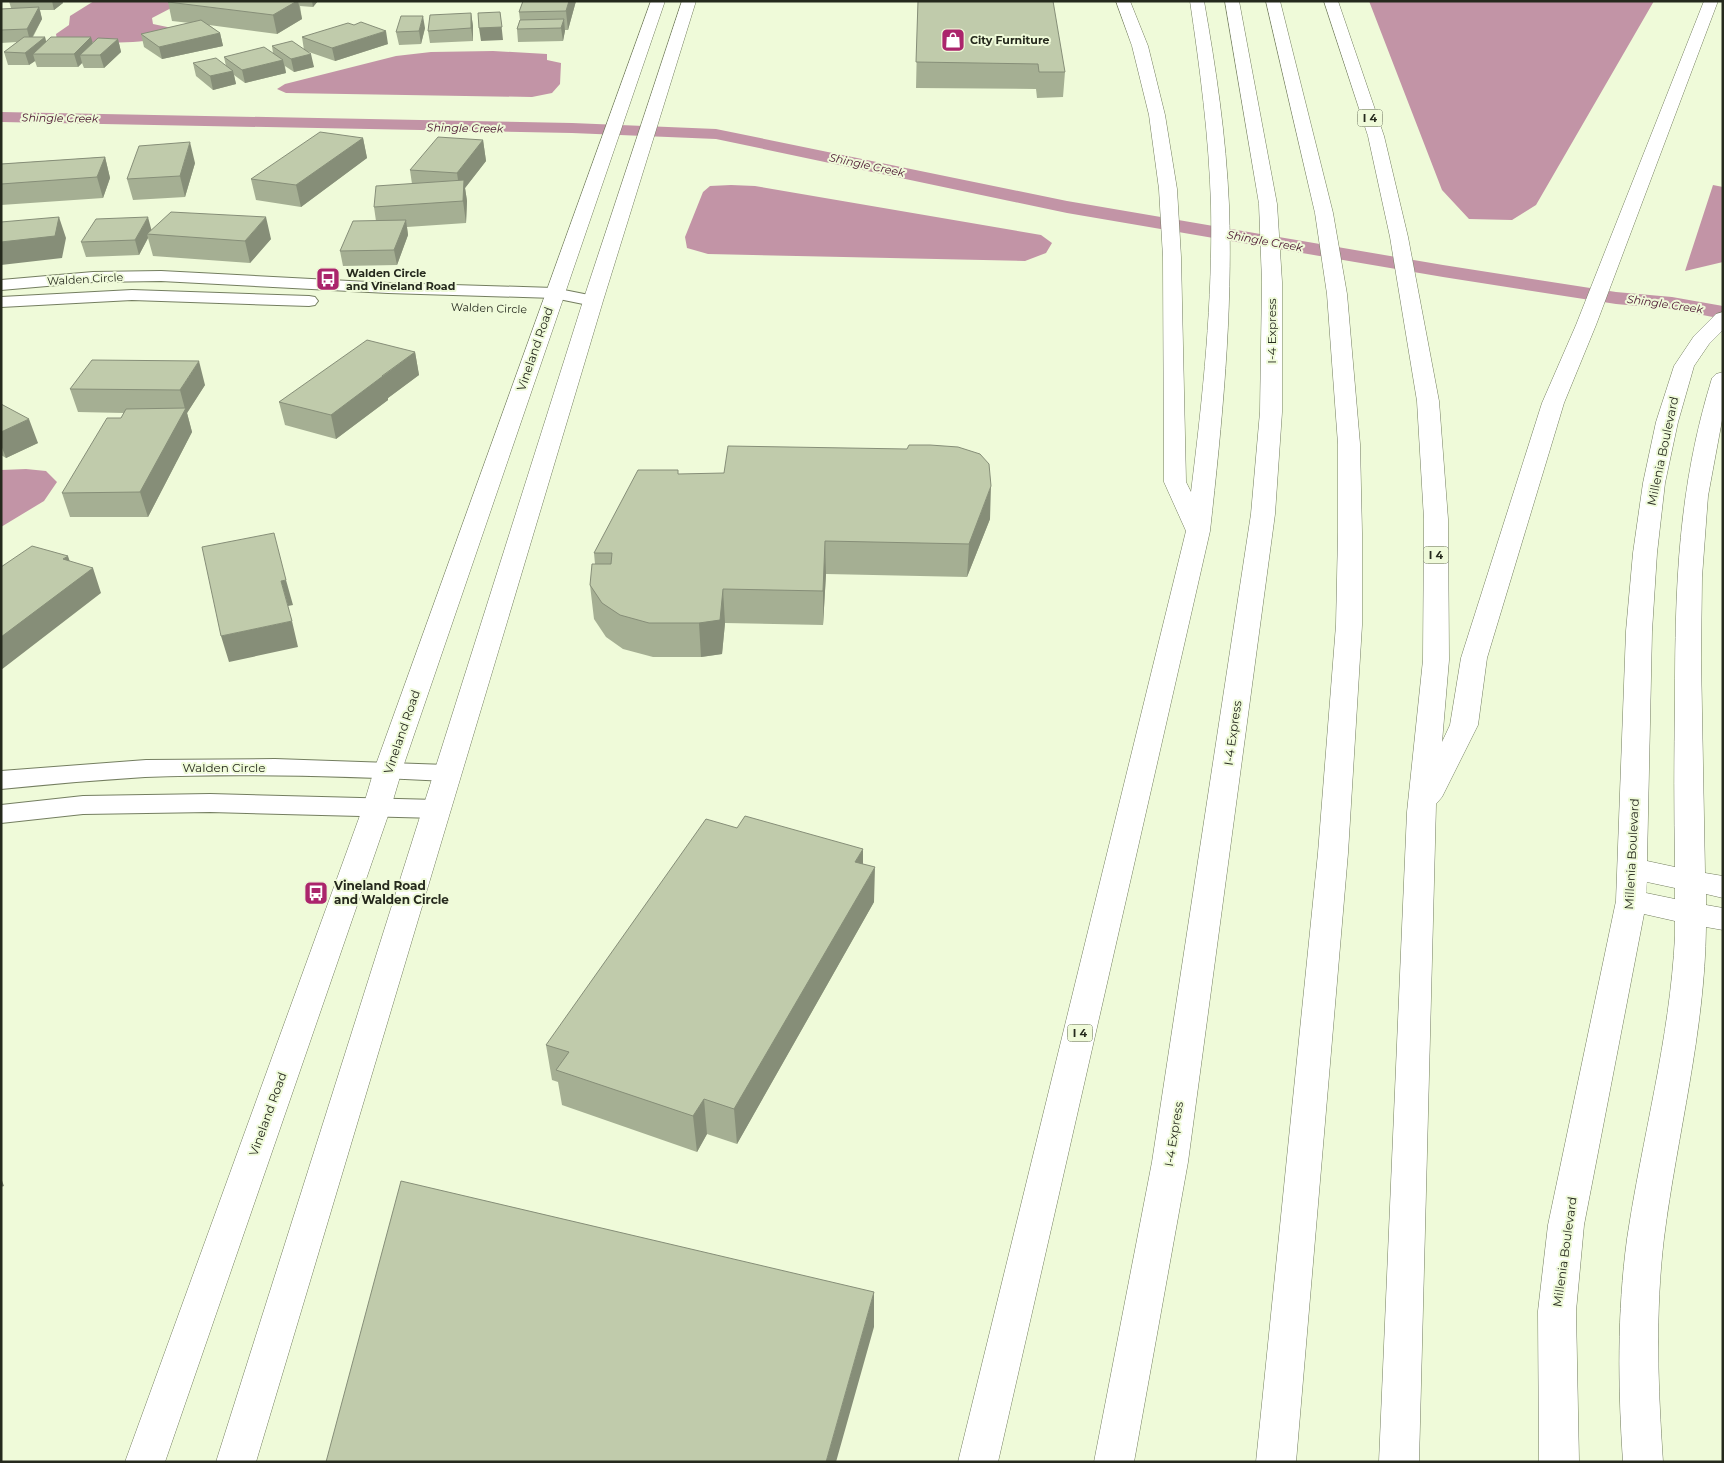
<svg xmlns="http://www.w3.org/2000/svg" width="1724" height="1463" viewBox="0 0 1724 1463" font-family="Montserrat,sans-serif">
  <rect width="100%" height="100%" fill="#effad9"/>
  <path fill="#c294a6" d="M94,1H168L177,5L152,18L153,24L172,28C168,31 163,34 159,37C140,46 79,42 57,40L56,34L69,25L70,16Z
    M1369,1H1654L1536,205L1512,220L1469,219L1442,190Z
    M493,51L547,54V60L561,63L560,84L552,93L532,97L286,93L277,89L285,84L396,56L431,52Z
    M731,185L755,186L1041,235L1052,243L1046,253L1025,261L708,254L687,248L685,237L703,192L710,186Z
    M1713,185L1723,187V262L1685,271Z
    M26,469L46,471L57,482L44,501L1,527V470Z"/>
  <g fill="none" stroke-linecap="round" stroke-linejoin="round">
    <path fill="#c294a6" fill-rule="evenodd" d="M1,112L572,123L716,129L1067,201L1443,265L1616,292L1672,297L1723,306V319L1672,309L1616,304L1443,277L1067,213L716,139L572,133L1,122Z"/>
    <g stroke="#747e60" stroke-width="2">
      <path id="street" d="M161,271L388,283L554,288L599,297L602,301L599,305L593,306L554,298L388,293L161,281L93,282L1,290V280L93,272Z
        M132,290L309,296L315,297L318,301L315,305L309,306L132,300L1,307V297Z
        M275,759L447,765L456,767L460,773L456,779L447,781C346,776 245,773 145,777C97,780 49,784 1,789V771L146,760Z
        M210,794L437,800L446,803L450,809L446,815L437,818L210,812L83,814L1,823V805L83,796Z"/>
    </g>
    <g stroke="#747e60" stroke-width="1">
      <path id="secondary" d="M651,1H665L402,770L391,807L165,1462H125L363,807L374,770Z
        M682,1H696L603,301L256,1462H216L583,301Z
        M1723,312V330L1709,344L1694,366L1678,422L1665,483L1657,553L1652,631L1647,861L1675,867C1674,811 1674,756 1675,700C1675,586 1678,488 1712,378L1716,374L1723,372V415L1708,496L1702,577L1701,658L1705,873L1723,876V898L1706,894V905L1723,908V930L1706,927C1705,1032 1677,1135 1664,1238C1655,1313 1658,1387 1663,1462H1623C1618,1387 1617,1313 1627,1239C1642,1138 1670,1039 1675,936V921L1644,914L1584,1225L1576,1311L1579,1462H1539L1538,1311L1548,1225L1616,901L1626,631L1633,553L1643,483L1656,422L1674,366L1694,336L1716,314ZM1647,882L1675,888V899L1646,893Z"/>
    </g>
    <g stroke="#747e60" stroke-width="1">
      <path id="highway" d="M1116,1H1130L1148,46L1165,115L1177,189L1181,257L1186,482L1191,492C1203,396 1213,301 1211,205C1209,136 1200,69 1190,1H1204C1216,69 1226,136 1229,205C1233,314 1222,423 1210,531L998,1462H958L1186,531L1164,482L1163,257L1159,189L1149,115L1132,46Z
        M1225,1H1239L1277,204L1282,282V412L1275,514L1188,1162L1134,1462H1094L1152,1162L1251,514L1260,412L1262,282L1259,204Z
        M1266,1H1280L1333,213L1347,294L1360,444L1362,533V625L1348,853L1296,1462H1256L1318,853L1336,625L1338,533V444L1327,294L1315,213Z
        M1324,1H1338L1384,136L1408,237L1439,401L1448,519L1449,660L1442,742L1450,725L1461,658L1542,403L1576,325L1704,1H1718L1596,325L1564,403L1487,658L1478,725L1442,797L1436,804L1419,1462H1379L1407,812L1423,660L1424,519L1417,401L1390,237L1368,136Z"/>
    </g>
    <use href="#street" fill="#fff" fill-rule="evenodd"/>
    <use href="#secondary" fill="#fff" fill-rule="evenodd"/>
    <use href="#highway" fill="#fff" fill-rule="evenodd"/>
  </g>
  <path fill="#a5af93" d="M9,1H62L63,3L54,10H40L42,19L33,37H45L46,42L93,43L118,39L121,52L104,68H84L82,63L78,67H37L35,61L29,65H8L4,52L17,42L1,43V9L11,8Z
    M170,1H318L313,7L300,6L302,19L277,34L209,25L220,33L223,46L162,59L144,47L141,34L190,23L172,21L168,2Z
    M523,1H576L568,30H565L563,41L518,42L517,29L520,20L519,12Z
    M918,1L1065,72L1063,97L1037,98L1036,89L916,88Z
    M471,13L473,26V41L430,43L428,31Z
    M425,28L421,44L399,45L396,32Z
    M302,37L388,44L335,61L306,51L314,67L294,72L285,66L286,73L245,83L234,75L236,84L213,90L196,76L193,63L226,66L224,57L273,53L272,46L304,50Z
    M363,138L367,158L301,207L256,200L251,179Z
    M483,140L486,161L465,188L467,201L466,223L407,227L408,235L397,265L343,266L340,251L376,221L374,207L412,184L410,170Z
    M105,157L110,178L103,198L1,205V164Z
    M195,163L185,197L133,200L127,179Z
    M151,230L271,239L250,263L153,256L148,238L139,255L86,257L81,242Z
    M415,352L419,375L388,398V400L336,439L285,425L279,402Z
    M205,385L187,413L192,432L148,517H70L62,493L121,418L124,413L78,412L70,389Z
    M1,404L38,443L6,458L1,455Z
    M678,474L990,519L967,577L826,574L823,625L725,623L722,654L701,657H653L623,649L606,637L594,619L590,585L595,564L594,553Z
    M863,864L874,902L737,1144L707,1134L697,1152L562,1105L558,1082L552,1080L546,1045Z"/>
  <path fill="#868e78" d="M52,1H62L63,3L54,10Z
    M297,1H298L302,19L277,34L273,15Z
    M312,1H318L313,7Z
    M569,1H576L568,30L566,11Z
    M39,7L42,19L30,41L27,29Z
    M500,12L503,40L481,41L479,28Z
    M471,13L473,26V41L471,28Z
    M423,16L425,28L421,44L419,31Z
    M564,19L565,31L563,41L561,28Z
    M386,31L388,44L335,61L332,48Z
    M220,33L223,46L162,59L159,47Z
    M45,37L48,50L33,54L35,61L29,65L25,53Z
    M91,37L95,50L80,55L82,63L78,67L74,54Z
    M118,39L121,52L104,68L100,55Z
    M311,54L314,67L294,72L291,59Z
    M283,60L286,73L245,83L242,70Z
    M233,71L236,84L213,90L210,76Z
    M363,138L367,158L301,207L296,185Z
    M483,140L486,161L465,188L467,201L466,223L463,201L460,194L457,173Z
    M190,142L195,163L185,197L180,176Z
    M105,157L110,178L103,198L97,177Z
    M59,217L66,238L62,258L1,265V242Z
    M148,217L152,232L147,234L148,238L139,255L135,240Z
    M266,217L271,239L250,263L245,241Z
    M406,220L408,235L397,265L394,250Z
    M415,352L419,375L388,398V400L336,439L331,415Z
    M199,361L205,385L187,413L192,432L148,517L140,492L185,409L180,390Z
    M29,419L38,443L6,458L1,445V432Z
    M991,486L990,519L967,577L969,544Z
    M825,541L826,574L823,625V591Z
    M68,556L76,580L93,568L101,593L1,670V637L63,559Z
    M286,580L293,605L288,606L281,581Z
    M723,589L725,623L722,654L701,657L699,623Z
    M292,621L298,647L229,662L221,636Z
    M863,849V884L855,862Z
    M875,867L874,902L737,1144L734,1109Z
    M704,1099L707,1134L697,1152L693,1116Z
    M1,1178L4,1186L1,1187Z
    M874,1292V1327L836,1462H826Z"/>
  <path fill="#c0cbab" stroke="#868e78" d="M170,1H297L273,15L168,2Z
    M523,1H569L566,11L519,12Z
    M918,1H1053L1065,72H1039L1038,64L916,62Z
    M39,7L27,29L1,30V9Z
    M500,12L502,27L479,28L478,13Z
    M471,13V28L428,31L430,15Z
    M401,16H423L419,31L396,32Z
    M564,19L561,28L517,29L520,20Z
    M201,20L220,33L159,47L141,34Z
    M361,22L386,31L332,48L302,37L348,23L354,25Z
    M24,37H45L25,53L4,52Z
    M51,37H91L74,54H33Z
    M98,38L118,39L100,55H80Z
    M292,41L311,54L291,59L272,46Z
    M264,47L283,60L242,70L224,57Z
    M216,58L233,71L210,76L193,63Z
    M320,132L363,138L296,185L251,179Z
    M438,137L483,140L457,173L410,170Z
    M190,142L180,176L127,179L139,146Z
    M105,157L97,177L1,184V164Z
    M464,180L463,201L374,207L376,186Z
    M171,212L266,217L245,241L147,234Z
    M59,217L55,236L1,242V222Z
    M148,217L135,240L81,242L96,219Z
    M406,220L394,250L340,251L353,221Z
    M367,340L415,352L382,376H383L331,415L279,402Z
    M92,360L199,361L180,390L70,389Z
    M1,404L29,419L1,432Z
    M186,408L140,492L62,493L107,418H121L126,409Z
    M909,445H930L958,447L980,454L989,464L991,486L969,544L825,541L823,591L723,589L720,620L699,623H649L620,615L602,603L590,585L592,564H611L612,553H594L638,470H678V474L724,473L728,446L907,449Z
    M274,533L286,580L281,581L292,621L221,636L202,547Z
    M32,546L68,556L63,559L93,568L1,637V567Z
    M745,816L863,849L855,862L875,867L734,1109L704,1099L693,1116L556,1070L569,1052L546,1045L706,819L737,828Z
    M401,1181L874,1292L826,1462H326Z"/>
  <defs>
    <g id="shop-square" transform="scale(1.25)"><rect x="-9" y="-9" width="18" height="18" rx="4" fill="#ab256c" stroke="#effad9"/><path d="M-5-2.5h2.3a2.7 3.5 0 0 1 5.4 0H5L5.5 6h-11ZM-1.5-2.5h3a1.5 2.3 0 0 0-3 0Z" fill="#fff"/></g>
    <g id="bus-square" transform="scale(1.25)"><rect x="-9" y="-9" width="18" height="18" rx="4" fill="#ab256c" stroke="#effad9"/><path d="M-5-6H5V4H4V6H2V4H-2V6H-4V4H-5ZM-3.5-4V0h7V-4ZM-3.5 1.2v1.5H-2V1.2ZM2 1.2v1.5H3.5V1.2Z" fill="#fff"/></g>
  </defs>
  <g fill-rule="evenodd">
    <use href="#shop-square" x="953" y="40"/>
    <use href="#bus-square" x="328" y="279"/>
    <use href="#bus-square" x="316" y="893"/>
  </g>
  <g text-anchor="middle" stroke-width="4" stroke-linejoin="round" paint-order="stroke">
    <g font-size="11" font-weight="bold" fill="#25291d" stroke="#effad9" text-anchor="start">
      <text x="970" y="44">City Furniture</text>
      <text x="346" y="277">Walden Circle<tspan x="346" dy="13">and Vineland Road</tspan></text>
    </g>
    <g font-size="11" font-style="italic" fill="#48112d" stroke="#effad9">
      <text transform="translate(60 118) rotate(1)" y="4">Shingle Creek</text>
      <text transform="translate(465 128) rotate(1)" y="4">Shingle Creek</text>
      <text transform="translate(867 165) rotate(12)" y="4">Shingle Creek</text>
      <text transform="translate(1265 241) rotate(10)" y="4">Shingle Creek</text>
      <text transform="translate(1665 304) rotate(8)" y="4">Shingle Creek</text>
    </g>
    <g fill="#effad9" stroke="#626855" stroke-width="1">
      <rect x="1357.5" y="109.5" width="25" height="17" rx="4"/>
      <rect x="1423.5" y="546.5" width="25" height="17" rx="4"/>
      <rect x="1067.5" y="1024.5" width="25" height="17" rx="4"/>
    </g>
    <g font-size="11" font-weight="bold" fill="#25291d">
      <text x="1370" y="122">I 4</text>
      <text x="1436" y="559">I 4</text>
      <text x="1080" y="1037">I 4</text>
    </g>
    <g font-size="11" fill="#25291d" stroke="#effad9">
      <text transform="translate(85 279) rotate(-3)" y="4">Walden Circle</text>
      <text transform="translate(489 308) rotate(2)" y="4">Walden Circle</text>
    </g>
    <g font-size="12" fill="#25291d" stroke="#effad9">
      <text transform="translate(1272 331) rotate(-90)" y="4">I-4 Express</text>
      <text transform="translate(535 349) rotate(-71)" y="4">Vineland Road</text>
      <text transform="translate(1663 451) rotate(-78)" y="4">Millenia Boulevard</text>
      <text transform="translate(402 732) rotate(-71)" y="4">Vineland Road</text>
      <text transform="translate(1233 733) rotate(-82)" y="4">I-4 Express</text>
      <text x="224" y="772">Walden Circle</text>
      <text transform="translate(1632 854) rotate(-87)" y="4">Millenia Boulevard</text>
      <text transform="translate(268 1114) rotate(-70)" y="4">Vineland Road</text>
      <text transform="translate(1174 1134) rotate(-81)" y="4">I-4 Express</text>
      <text transform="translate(1565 1252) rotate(-82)" y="4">Millenia Boulevard</text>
    </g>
    <g font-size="12" font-weight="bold" fill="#25291d" stroke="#effad9" text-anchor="start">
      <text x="334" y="890">Vineland Road<tspan x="334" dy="14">and Walden Circle</tspan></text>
    </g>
  </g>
  <rect width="1724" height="1463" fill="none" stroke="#25291d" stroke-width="5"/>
</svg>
